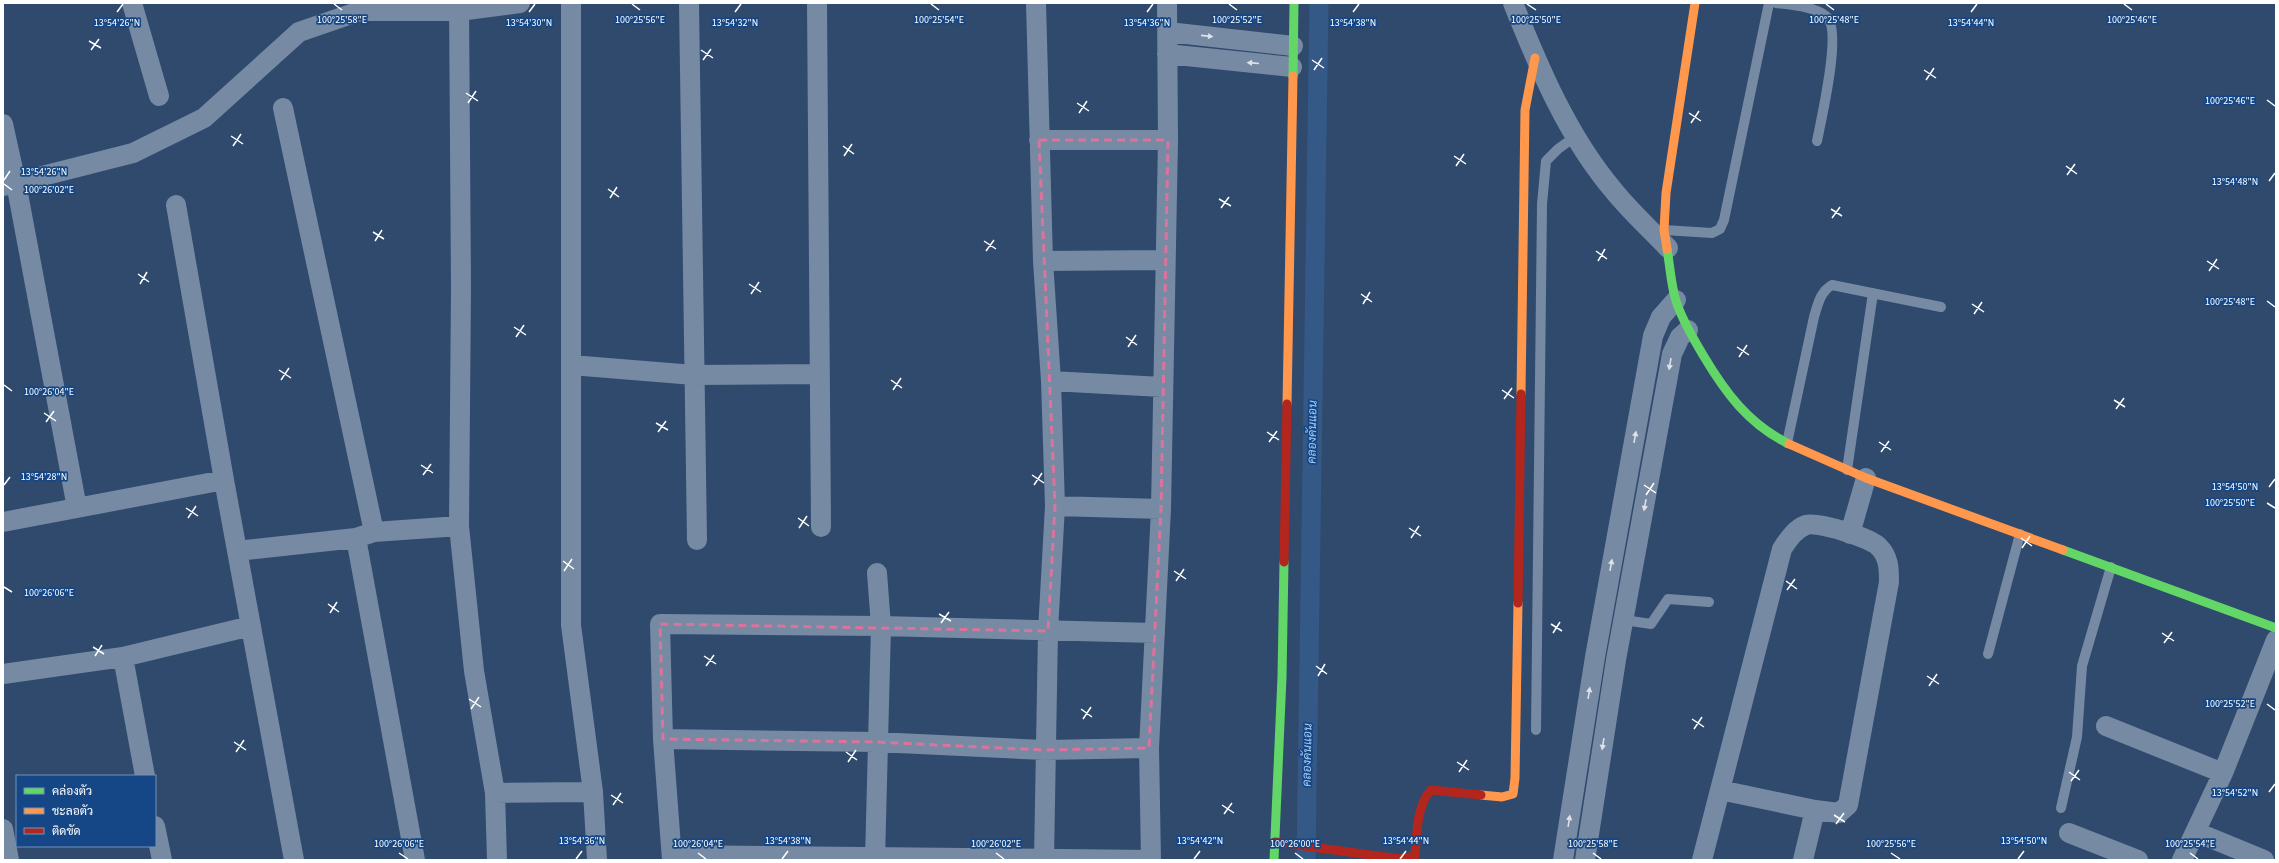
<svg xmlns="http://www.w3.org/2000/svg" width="2279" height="863" viewBox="0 0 2279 863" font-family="'Source Sans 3',Sarabun,sans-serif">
  <rect width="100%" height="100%" fill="#2f4a6d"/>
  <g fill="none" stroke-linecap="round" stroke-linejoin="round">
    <path stroke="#345986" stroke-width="19" d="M1306,860L1319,3"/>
    <path stroke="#768aa3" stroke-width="10" d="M1776,3C1791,5 1813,6 1826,16C1843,28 1821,120 1817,141
      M1664,230L1712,233L1720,229L1724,220L1769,3
      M1787,443L1814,317C1818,304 1820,292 1832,285L1941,307
      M1847,470L1873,293
      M1624,620L1651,624L1668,599L1709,602
      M1988,654L2020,534
      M1536,730L1542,204L1546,161L1558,149L1576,136
      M2061,808L2077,737L2082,666L2111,567"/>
    <path stroke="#768aa3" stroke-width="20" d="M132,3L159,96
      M459,3L461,288L459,526L474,671L495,793L497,860
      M571,3V625L593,792L597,860
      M689,3L697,540
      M817,3L821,527
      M1036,3L1043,261L1051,381L1055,506L1048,631L1044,860
      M1513,3C1539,68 1568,137 1614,191C1630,211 1650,229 1668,248
      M1168,32L1293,46
      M1167,54L1292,67
      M283,108L374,532
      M3,124L16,183L77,508
      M1039,140H1168
      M3,186L133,153L204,118L299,32L360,11H459L520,3
      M176,205L224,480L294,860
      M1043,261L1164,260
      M571,365L694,375L820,374
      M1051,381L1162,387
      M1055,506L1161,509
      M3,522L224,480
      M1850,534L1866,478
      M356,538L415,860
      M237,551L356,538L374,532L459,526
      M123,657L145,776
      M3,674L123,657L251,626
      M2106,726L2223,773
      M663,739L877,742L1044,750L1149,748
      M1720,790L1815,810
      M495,793L593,792
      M155,826L162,860
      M3,829L9,860
      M2196,832L2264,860
      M2069,833L2138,860
      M672,855L1151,860
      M672,860L663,739L660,624L881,626L1155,633
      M875,860L881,626L877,573
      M1151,860L1149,748L1161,509L1168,140L1167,3
      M1563,860L1595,657L1653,336L1661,317L1676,300
      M1585,860L1616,660L1672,354L1680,337L1688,330
      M1702,860L1782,549C1788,540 1795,529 1806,525C1817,521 1871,538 1879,547C1889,557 1889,569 1889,582L1848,805L1839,813L1815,810L1803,860
      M2182,860L2223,773L2276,640"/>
    <path stroke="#63d668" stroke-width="9" d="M1293,76L1294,3
      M1667,249C1670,266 1671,285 1676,301C1682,320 1693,338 1703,355C1725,392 1748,424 1789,444
      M2063,550L2276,628
      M1274,860L1282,677L1284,562"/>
    <path stroke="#ff974d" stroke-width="9" d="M1667,249L1664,230L1666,193L1695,3
      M1521,394L1525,110L1535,58
      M1287,404L1293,76
      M1789,444L1866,478L2063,550
      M1481,795L1502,797L1513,794L1515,778L1518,603"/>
    <path stroke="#b3261e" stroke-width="9" d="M1284,562L1287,404
      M1518,603L1521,394
      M1275,842L1400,859L1415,856C1417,835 1416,806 1431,790L1481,795"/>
  </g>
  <defs><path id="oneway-solid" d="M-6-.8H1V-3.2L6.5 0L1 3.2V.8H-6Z"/></defs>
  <g fill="#dde2e8">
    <use href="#oneway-solid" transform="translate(1207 36) rotate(6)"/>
    <use href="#oneway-solid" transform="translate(1253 63) rotate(-175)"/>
    <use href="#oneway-solid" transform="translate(1670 364) rotate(100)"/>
    <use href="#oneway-solid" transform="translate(1635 437) rotate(-80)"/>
    <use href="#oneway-solid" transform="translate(1645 505) rotate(100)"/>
    <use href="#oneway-solid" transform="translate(1611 565) rotate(-80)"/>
    <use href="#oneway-solid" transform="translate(1589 693) rotate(-81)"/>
    <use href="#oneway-solid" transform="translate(1603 744) rotate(99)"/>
    <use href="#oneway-solid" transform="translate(1569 821) rotate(-81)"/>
  </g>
  <path fill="none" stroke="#da749d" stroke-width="3" stroke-dasharray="8 5" stroke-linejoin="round" d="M1039,140H1168L1161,509L1149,748L1044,750L877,742L663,739L660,624L1048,631L1055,506Z"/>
  <path fill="none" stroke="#fff" stroke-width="1.5" d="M334,4L342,10M632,4L640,10M931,4L939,10M1229,4L1237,10M1527,4L1536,10M1826,4L1834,10M2124,4L2132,10M117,12L123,4M529,12L535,4M735,12L741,4M1147,12L1153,4M1353,12L1359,4M1971,12L1977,4M89,41L101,48M91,50L99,39M701,50L713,58M703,60L711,49M1312,60L1324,68M1314,70L1322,58M1924,70L1936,78M1926,80L1934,68M466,93L478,101M2267,100L2275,106M468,103L476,91M1077,103L1089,111M1079,113L1087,101M1689,113L1701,121M1691,123L1699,111M231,136L243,144M233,146L241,134M843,146L854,154M844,156L852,144M1454,156L1466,164M1456,166L1464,154M2066,166L2077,174M2067,175L2075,164M4,180L10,171M2269,181L2275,173M4,184L12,190M608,189L619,197M610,198L617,187M1219,199L1231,206M1221,208L1229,197M1831,209L1842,216M1832,218L1840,207M373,232L384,239M375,241L382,230M984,241L996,249M986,251L994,240M1596,251L1607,259M1598,261L1605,249M2207,261L2219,269M2209,271L2217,259M138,274L149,282M140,284L147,272M749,284L761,292M751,294L759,282M1361,294L1372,302M2267,301L2275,307M1363,304L1370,292M1972,304L1984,312M1974,314L1982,302M514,327L526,335M516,337L524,325M1126,337L1137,345M1128,347L1136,335M1737,347L1749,355M1739,357L1747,345M279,370L291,378M281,380L289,368M891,380L902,388M4,385L12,391M893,390L901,378M1502,390L1514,398M1504,399L1512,388M2114,400L2125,407M2116,409L2124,398M44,413L56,421M46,422L54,411M656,423L668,430M658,432L666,421M1267,432L1279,440M1269,442L1277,431M1879,442L1891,450M1881,452L1889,441M421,465L433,473M423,475L431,464M1032,475L1044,483M4,485L10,477M1034,485L1042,473M1644,485L1656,493M2269,487L2275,479M1646,495L1654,483M2267,503L2275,508M186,508L198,516M188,518L196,506M798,518L809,526M799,528L807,516M1409,528L1421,536M1411,538L1419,526M2021,538L2032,546M2022,548L2030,536M563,561L574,569M564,571L572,559M1174,571L1186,579M1176,581L1184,569M1786,581L1797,589M4,587L12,592M1787,590L1795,579M328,604L339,612M330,613L337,602M939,614L951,621M941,623L949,612M1551,624L1562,631M1553,633L1560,622M2162,633L2174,641M2164,643L2172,632M93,647L104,654M95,656L102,645M704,656L716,664M706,666L714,655M1316,666L1327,674M1318,676L1325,664M1927,676L1939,684M1929,686L1937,674M469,699L481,707M2267,704L2275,710M471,709L479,697M1081,709L1092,717M1083,719L1091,707M1692,719L1704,727M1694,729L1702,717M234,742L246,750M236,752L244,740M846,752L857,760M848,762L856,750M1457,762L1469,770M1459,772L1467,760M2069,772L2080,780M2071,781L2079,770M2269,792L2275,784M611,795L623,803M613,805L621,793M1222,805L1234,813M1224,814L1232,803M1834,815L1845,822M1836,824L1844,813M399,853L408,859M698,853L706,859M996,853L1004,859M1295,853L1303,859M1593,853L1601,859M1891,853L1900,859M2190,853L2198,859M576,859L582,851M782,859L788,851M1194,859L1200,851M1400,859L1406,851M2018,859L2024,851"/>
  <g text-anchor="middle" stroke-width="3.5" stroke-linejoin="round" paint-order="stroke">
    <g font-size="12" font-style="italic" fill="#a5cbf6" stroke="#154787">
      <text transform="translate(1312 432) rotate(-89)" y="4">คลองคันแอน</text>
      <text transform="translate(1307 755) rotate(-89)" y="4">คลองคันแอน</text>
    </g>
  </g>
  <g font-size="10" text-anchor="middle" fill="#fff" stroke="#154787" stroke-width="3.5" stroke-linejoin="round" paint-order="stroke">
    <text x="2132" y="23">100°25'46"E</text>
    <text x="342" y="23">100°25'58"E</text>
    <text x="640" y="23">100°25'56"E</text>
    <text x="1536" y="23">100°25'50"E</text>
    <text x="1834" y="23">100°25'48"E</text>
    <text x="939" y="23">100°25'54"E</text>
    <text x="1237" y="23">100°25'52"E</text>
    <text x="1147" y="26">13°54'36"N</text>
    <text x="117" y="26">13°54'26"N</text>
    <text x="529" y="26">13°54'30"N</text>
    <text x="735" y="26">13°54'32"N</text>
    <text x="1353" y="26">13°54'38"N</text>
    <text x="1971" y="26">13°54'44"N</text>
    <text x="2230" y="104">100°25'46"E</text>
    <text x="44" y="175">13°54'26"N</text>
    <text x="2235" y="185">13°54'48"N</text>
    <text x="49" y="193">100°26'02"E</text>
    <text x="2230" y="305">100°25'48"E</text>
    <text x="49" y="395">100°26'04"E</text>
    <text x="44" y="480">13°54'28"N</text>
    <text x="2235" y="490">13°54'50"N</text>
    <text x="2230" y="506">100°25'50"E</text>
    <text x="49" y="596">100°26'06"E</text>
    <text x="2230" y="707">100°25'52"E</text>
    <text x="2235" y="796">13°54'52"N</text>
    <text x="582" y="844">13°54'36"N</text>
    <text x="788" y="844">13°54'38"N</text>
    <text x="1200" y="844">13°54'42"N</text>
    <text x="1406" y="844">13°54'44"N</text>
    <text x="2024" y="844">13°54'50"N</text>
    <text x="399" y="847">100°26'06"E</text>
    <text x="698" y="847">100°26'04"E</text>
    <text x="996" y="847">100°26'02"E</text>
    <text x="1295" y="847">100°26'00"E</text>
    <text x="1593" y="847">100°25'58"E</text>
    <text x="1891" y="847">100°25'56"E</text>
    <text x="2190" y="847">100°25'54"E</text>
  </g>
  <rect width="2279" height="863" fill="none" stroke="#ffffff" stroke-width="8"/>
  <rect x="16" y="775" width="140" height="72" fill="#154787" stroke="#7391b7"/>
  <rect x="24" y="788" width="20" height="6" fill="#63d668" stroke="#7391b7"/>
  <text x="52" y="795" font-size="12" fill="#ffffff">คล่องตัว</text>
  <rect x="24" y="808" width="20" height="6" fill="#ff974d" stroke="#7391b7"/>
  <text x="52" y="815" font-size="12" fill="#ffffff">ชะลอตัว</text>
  <rect x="24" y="828" width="20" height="6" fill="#b3261e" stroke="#7391b7"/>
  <text x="52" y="835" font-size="12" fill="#ffffff">ติดขัด</text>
</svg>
